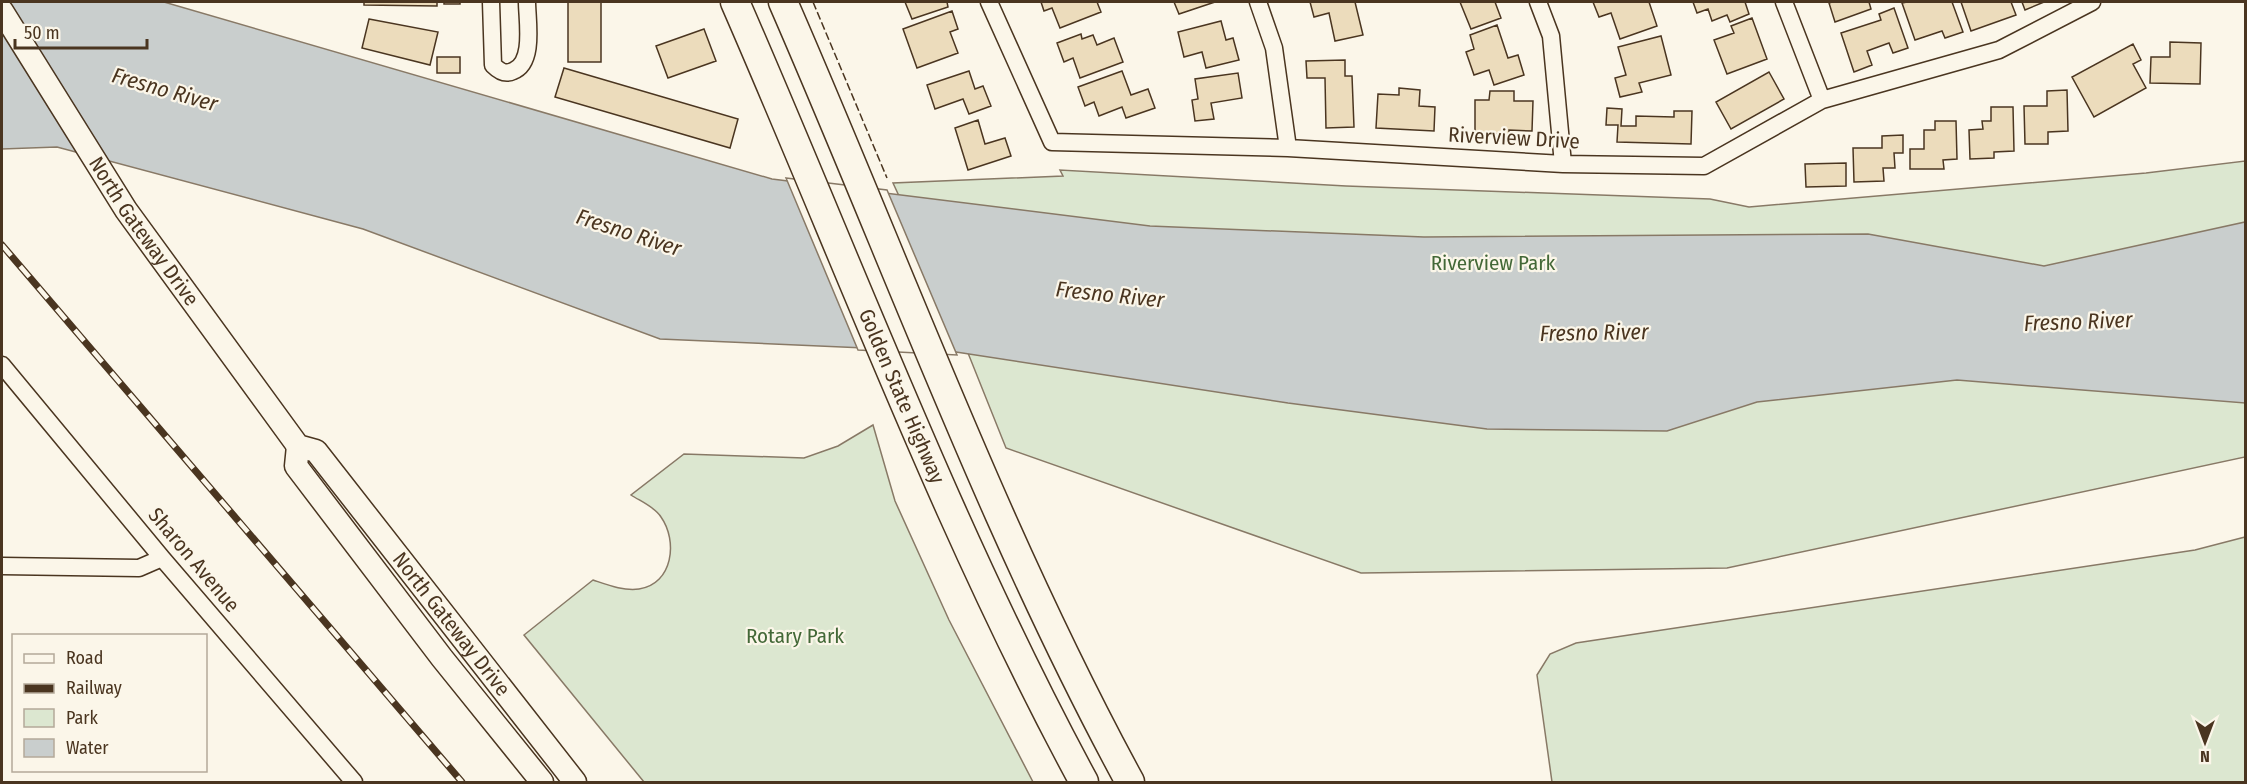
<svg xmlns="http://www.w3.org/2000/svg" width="2247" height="784" viewBox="0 0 2247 784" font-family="'Fira Sans Condensed',sans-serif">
  <rect width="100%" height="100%" fill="#fbf6e9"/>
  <path fill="#dce7d0" stroke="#887966" stroke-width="1.5" d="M2245,161V457L1727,568L1361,573L1006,448L944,293L893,183L1063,176L1060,170L1346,186L1710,199L1749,207L2146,173Z
    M873,425L895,501L949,620L1033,782H644L524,635L593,580C608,585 623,591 639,589C673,584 678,541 661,517C655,507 640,501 631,495L684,454L804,458L838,446Z
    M2245,537V782H1552L1537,675L1550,654L1576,643L2195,550Z"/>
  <path fill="#c9cecd" stroke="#887966" stroke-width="1.5" d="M2,2H164L772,179L1150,226L1424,237L1868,234L2044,266L2245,222V403L1957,380L1757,402L1667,431L1487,429L1288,403L956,352L660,339L363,229L57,147L2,149Z"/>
  <path fill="#fbf6e9" stroke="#887966" stroke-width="1.5" d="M786,178L887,190L957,355L858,350Z"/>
  <path fill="#ecdcbc" stroke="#4a3520" stroke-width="1.5" d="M364,2H437V6L364,5Z
    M444,2H460V4H444Z
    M568,2H601V62H568Z
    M905,2H947L948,7L912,19Z
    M1041,2H1097L1101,12L1060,28L1052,8L1044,11Z
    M1174,2H1215L1179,14Z
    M1310,2H1355L1363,35L1335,41L1329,13L1314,17Z
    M1460,2H1495L1501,18L1471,29Z
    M1593,2H1649L1657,26L1620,39L1611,13L1599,17Z
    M1693,2H1745L1749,14L1730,22L1727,15L1712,21L1708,9L1697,13Z
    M1832,2H1869L1871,9L1835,22L1829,3Z
    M1907,2H1952L1963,32L1945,38L1942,31L1915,40L1902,3Z
    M1961,2H2011L2016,15L1971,31Z
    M2022,2H2044L2025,10Z
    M1894,8L1908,48L1893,53L1889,43L1867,51L1872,65L1854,72L1841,33L1881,20L1879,14Z
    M952,11L958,29L950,32L958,53L917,68L903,29Z
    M1752,18L1767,59L1727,74L1714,40L1734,33L1731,26Z
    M369,19L438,32L430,65L362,48Z
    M1221,21L1226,40L1233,38L1239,60L1206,68L1202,52L1184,57L1178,32Z
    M1497,25L1508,58L1518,55L1524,75L1494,85L1489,70L1474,75L1466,52L1474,49L1470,35Z
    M704,29L716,61L668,78L656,46Z
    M1081,34L1082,39L1093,35L1097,45L1114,38L1123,62L1080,78L1073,58L1064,62L1057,43Z
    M1661,36L1671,75L1639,83L1642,92L1620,97L1615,78L1626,75L1618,47Z
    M2170,42L2201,43L2200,84L2150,83L2151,57H2170Z
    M2133,44L2141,60L2133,64L2146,88L2094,117L2072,77Z
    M437,57H460V73H437Z
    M1345,60V76H1352L1354,127L1326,128L1325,78H1307L1306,61Z
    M564,68L738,119L730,148L555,97Z
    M969,71L975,89L983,86L991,106L969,114L963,99L935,109L927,85Z
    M1122,71L1131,95L1148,89L1155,108L1126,118L1122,107L1099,116L1094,102L1085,106L1078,87Z
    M1769,72L1784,99L1731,129L1716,102Z
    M1238,73L1242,98L1211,103L1214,119L1195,121L1192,100L1198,99L1195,79Z
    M1399,88L1420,90L1419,106L1435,107L1434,131L1376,128L1378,94L1399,95Z
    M2067,90L2068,131L2048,132V144H2025L2024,106H2047V91Z
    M1490,91H1514V101H1533L1532,131L1509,130V134H1475V100H1489Z
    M1991,107H2013L2014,151L1994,152V158L1970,159L1969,130L1983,129L1982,121H1991Z
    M1607,108L1622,109L1621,126H1636V116L1674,117V111H1692L1691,144L1617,142L1618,125H1606Z
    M978,120L985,144L1005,138L1011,156L968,170L955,128Z
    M1935,121H1956L1957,159L1943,160L1944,169H1910V149H1924V130H1935Z
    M1903,135V153H1894L1895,168H1883L1884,181L1854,182L1853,148H1882V136Z
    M1846,163V186L1806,187L1805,164Z"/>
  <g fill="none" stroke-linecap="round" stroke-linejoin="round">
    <g stroke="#4a3520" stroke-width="19">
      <path id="minor" d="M491,2L493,65C499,71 505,75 513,71C535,63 527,20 527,2
        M989,2L1052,142L1288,148L1563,164L1704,166L1822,100L1999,50L2092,2
        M1258,2L1274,48L1288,148
        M1538,2L1551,36L1563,164
        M1784,2L1822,100
        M2,365L162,558L354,782
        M2,566L139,568L162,558"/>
    </g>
    <g stroke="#4a3520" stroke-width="25">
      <g id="secondary">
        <path id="s1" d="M2,11L126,210L298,446L316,451L575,782"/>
        <path d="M298,446L296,466L442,658L542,782"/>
      </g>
    </g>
    <g stroke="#4a3520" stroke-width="31">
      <g id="motorway">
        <path id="s2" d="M735,2C849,263 948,531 1084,782"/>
        <path d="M783,2C897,263 994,532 1130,782"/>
      </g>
    </g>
    <use href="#minor" stroke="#fbf6e9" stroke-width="16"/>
    <use href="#secondary" stroke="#fbf6e9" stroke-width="22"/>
    <use href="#motorway" stroke="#fbf6e9" stroke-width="28"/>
    <g stroke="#4a3520" stroke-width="7">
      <path id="rail" d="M2,245L462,782"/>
    </g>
    <use href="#rail" stroke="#fbf6e9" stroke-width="4.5" stroke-dasharray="14" stroke-linecap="butt"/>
    <path stroke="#4a3520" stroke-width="1.5" stroke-dasharray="8 3" stroke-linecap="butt" d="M813,2L887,178"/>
  </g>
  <g text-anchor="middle" stroke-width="4.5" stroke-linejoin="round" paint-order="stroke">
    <g font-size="21" fill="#4a3520" stroke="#fbf6e9">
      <text transform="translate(1514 138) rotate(3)" y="7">Riverview Drive</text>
      <text dy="7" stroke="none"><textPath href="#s1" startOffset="262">North Gateway Drive</textPath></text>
      <text dy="7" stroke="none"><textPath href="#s2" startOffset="428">Golden State Highway</textPath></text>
      <text transform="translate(194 560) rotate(50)" y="7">Sharon Avenue</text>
      <text dy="7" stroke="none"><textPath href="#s1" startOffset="765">North Gateway Drive</textPath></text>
    </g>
    <g font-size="21" fill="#436837" stroke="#fbf6e9">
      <text x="1493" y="270">Riverview Park</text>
      <text x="795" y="643">Rotary Park</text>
    </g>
    <g font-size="22" font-style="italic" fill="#4a3520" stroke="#fbf6e9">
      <text transform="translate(165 89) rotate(16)" y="8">Fresno River</text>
      <text transform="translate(629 232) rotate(18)" y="8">Fresno River</text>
      <text transform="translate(1110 294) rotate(6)" y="8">Fresno River</text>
      <text transform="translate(2078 321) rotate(-2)" y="8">Fresno River</text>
      <text transform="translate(1594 332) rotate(-1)" y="8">Fresno River</text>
    </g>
  </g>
  <rect width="2247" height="784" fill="none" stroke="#4a3520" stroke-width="6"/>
  <rect x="12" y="634" width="195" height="138" fill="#fbf6e9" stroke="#b4a999" stroke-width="1.5"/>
  <rect x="24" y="654" width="30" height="9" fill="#fbf6e9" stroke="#b4a999" stroke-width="1.5"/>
  <text x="66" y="664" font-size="18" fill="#4a3520">Road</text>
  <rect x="24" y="684" width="30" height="9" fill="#4a3520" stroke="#b4a999" stroke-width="1.5"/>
  <text x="66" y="694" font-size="18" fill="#4a3520">Railway</text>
  <rect x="24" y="709" width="30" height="18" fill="#dce7d0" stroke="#b4a999" stroke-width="1.5"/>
  <text x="66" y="724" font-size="18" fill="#4a3520">Park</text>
  <rect x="24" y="739" width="30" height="18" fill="#c9cecd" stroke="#b4a999" stroke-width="1.5"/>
  <text x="66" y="754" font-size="18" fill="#4a3520">Water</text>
  <g transform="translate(2205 742) rotate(180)" stroke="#fbf6e9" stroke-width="4.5" paint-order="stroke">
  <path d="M0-4.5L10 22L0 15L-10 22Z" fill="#4a3520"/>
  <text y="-9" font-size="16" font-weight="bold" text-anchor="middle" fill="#4a3520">N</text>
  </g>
  <path d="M15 39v9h132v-9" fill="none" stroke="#4a3520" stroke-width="3"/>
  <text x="24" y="39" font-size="18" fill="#4a3520" stroke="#fbf6e9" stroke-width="4.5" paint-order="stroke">50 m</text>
</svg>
